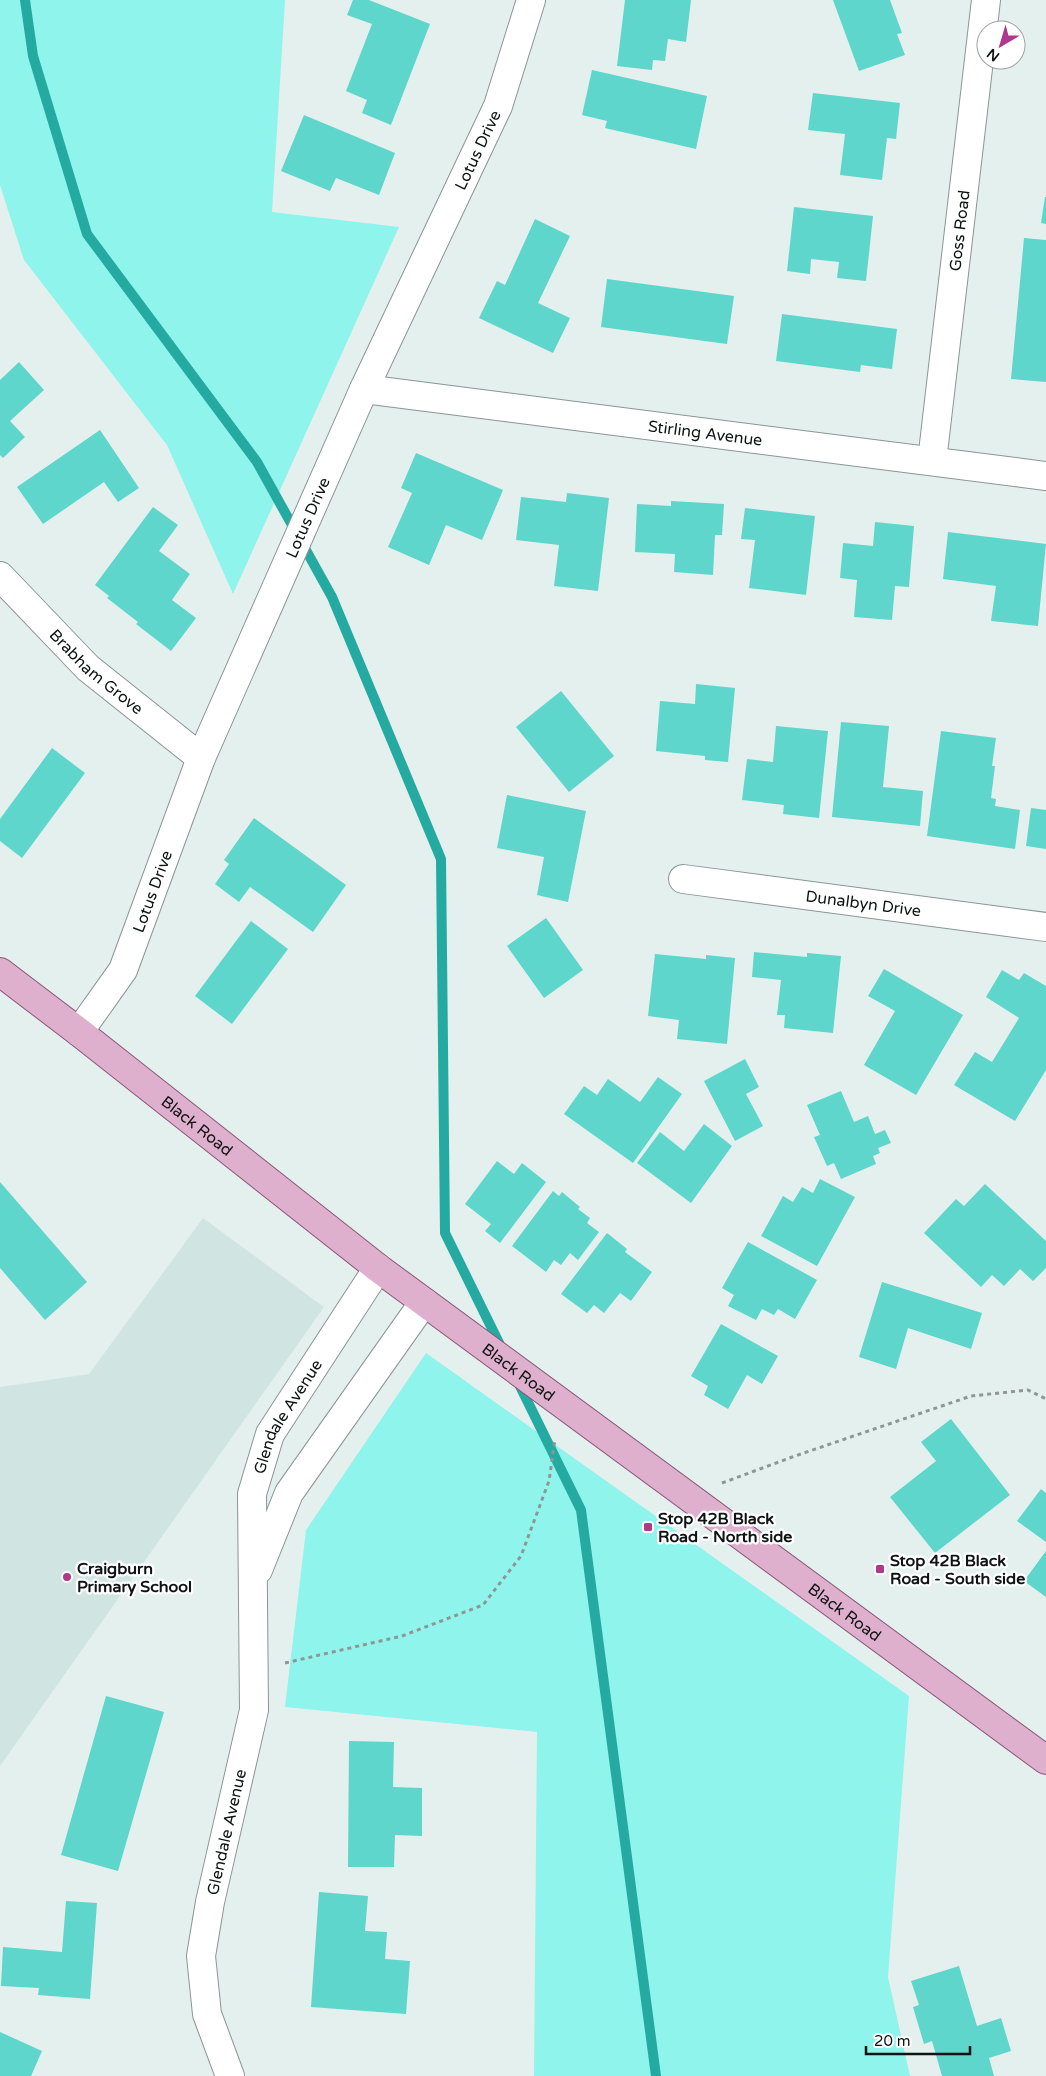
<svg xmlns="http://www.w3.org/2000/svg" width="1046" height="2076" viewBox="0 0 1046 2076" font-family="'Varela Round',sans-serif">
  <rect width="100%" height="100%" fill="#e4f0ee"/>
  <path fill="#d0e5e2" d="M203,1218L324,1307L0,1766V1387L89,1374Z"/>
  <path fill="#8ff4eb" d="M0,0H285L272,212L399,227L233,594L167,445L24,260L0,185Z
    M426,1353L909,1696L888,1977L910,2076H534L537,1732L285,1707L306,1530Z"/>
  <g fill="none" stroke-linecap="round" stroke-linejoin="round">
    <path stroke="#25aaa1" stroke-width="10" d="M25,0L33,56L87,234L257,462L332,597L441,859L445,1233L502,1349
      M517,1380L581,1510L656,2076"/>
  </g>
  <path fill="#5ed6cc" d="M353,0H369L430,24L391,125L362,113L367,100L346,91L372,24L347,15Z
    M625,0H691L686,42L668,39L665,61L653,60L652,70L617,66Z
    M833,0H890L902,33L897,34L905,55L859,71Z
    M592,70L707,96L696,149L605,128L607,121L582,115Z
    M813,93L900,103L896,139L887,138L882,180L840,175L845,134L808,130Z
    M304,115L395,153L379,195L336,178L330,191L281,171Z
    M1045,197H1046V224L1041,223Z
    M794,207L873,216L866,281L837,278L839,262L811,259L810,274L787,271Z
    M535,219L570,236L538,303L570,318L553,353L479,318L497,281L505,285Z
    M1024,238L1046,240V382L1011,379Z
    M607,279L734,296L727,344L601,327Z
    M782,314L897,329L892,369L861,365L860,372L776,361Z
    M19,362L44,390L10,421L25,437L3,458L0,455V380Z
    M100,430L139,488L118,502L104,482L43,524L17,487Z
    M416,453L503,490L482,540L446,525L429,565L388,547L412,493L401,488Z
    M567,493L609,498L598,591L554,586L559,545L516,540L521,497L566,502Z
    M671,501L724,504L722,535H715L713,575L674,572L675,554L635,552L637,504L671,506Z
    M153,507L178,525L159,551L190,574L172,600L196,618L171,651L136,624L138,622L107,598L109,596L95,585Z
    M745,508L815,516L806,595L749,588L755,540L741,539Z
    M875,522L914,526L909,587L895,586L892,620L854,617L857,580L840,578L843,543L873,546Z
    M948,532L1046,544L1038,626L991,621L996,586L943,579Z
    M696,684L735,688L728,762L705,760V756L656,751L660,701L695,704Z
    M561,691L614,756L569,792L516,727Z
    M841,722L889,726L883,787L923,791L920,826L832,817Z
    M776,726L828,731L819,818L783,814L784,805L742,800L747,759L773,762Z
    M941,731L996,738L992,766H995L991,798L996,799L995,806L1020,810L1015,849L927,836Z
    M52,748L85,773L22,858L0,841V819Z
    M507,795L586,811L568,902L537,895L544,857L497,848Z
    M1031,808L1046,810V849L1026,846Z
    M254,818L346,885L313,932L250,887L239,902L215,884L229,864L224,860Z
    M546,918L583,970L544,998L507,946Z
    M251,921L288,949L232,1024L195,996Z
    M754,952L807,957V953L841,956L833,1033L784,1028L785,1015H777L781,980L752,977Z
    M655,954L706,959V955L735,958L727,1044L677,1039L679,1020L648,1016Z
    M884,969L963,1015L916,1095L864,1065L895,1011L868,996Z
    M1002,970L1019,980L1024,973L1046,986V1070L1015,1121L954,1085L975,1052L992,1062L1019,1018L986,997Z
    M745,1059L759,1087L746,1094L763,1126L735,1141L704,1081Z
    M658,1077L682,1094L633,1163L564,1114L584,1086L597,1095L608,1079L640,1102Z
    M841,1091L854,1122L868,1116L875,1134L885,1130L891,1143L878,1148L880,1153L873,1156L876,1164L841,1179L834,1163L827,1166L814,1137L820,1135L807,1105Z
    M704,1124L732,1146L691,1203L637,1163L660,1132L684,1151Z
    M497,1161L514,1174L522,1163L546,1182L500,1243L485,1231L491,1224L465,1204Z
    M820,1179L855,1197L817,1266L761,1236L783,1196L793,1202L802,1187L813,1193Z
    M0,1182L87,1282L45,1320L0,1268Z
    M985,1184L1046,1241V1268L1033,1281L1020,1269L1004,1286L992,1275L981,1287L924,1233L956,1199L964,1206Z
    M553,1191L559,1196L562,1192L580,1207L578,1209L590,1218L587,1223L599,1232L578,1260L570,1253L561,1265L554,1260L546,1272L512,1246Z
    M607,1233L627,1249L625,1252L652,1272L631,1301L620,1293L604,1313L594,1305L587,1313L561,1294Z
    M748,1242L817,1280L795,1319L778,1309L774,1315L762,1309L756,1320L728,1306L734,1295L722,1288Z
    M882,1282L982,1313L971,1349L908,1328L896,1369L859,1357Z
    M721,1324L778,1356L762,1384L747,1375L728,1409L704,1395L708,1386L691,1376Z
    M951,1419L1010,1495L935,1553L890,1497L936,1461L921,1442Z
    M1041,1489L1046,1493V1542L1017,1521Z
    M1046,1551V1597L1024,1581Z
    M106,1696L164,1712L118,1871L61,1855Z
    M349,1741L394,1742L393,1787L422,1788V1836L395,1835L394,1867H348Z
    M319,1892L368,1896L365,1931L387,1932L385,1959L410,1961L406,2014L311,2007Z
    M66,1901L97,1903L90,1999L38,1995L39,1988L1,1986L3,1947L62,1952Z
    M959,1966L977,2026L1001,2018L1011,2051L989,2058L994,2076H942L932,2041L924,2044L913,2007L919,2005L911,1981Z
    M0,2032L42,2051L31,2076H0Z"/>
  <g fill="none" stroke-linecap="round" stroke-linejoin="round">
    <g stroke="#8a9594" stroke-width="30">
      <g id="minor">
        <path id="s1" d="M364,389L1046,476"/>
        <path id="s2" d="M932,461L986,0"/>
        <path id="s3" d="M0,576L88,668L201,758"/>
        <path id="s4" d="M683,879L1046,927"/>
        <path id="s5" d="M79,1032L123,970L201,758L364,389L498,106L531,0"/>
        <path d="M258,1570L289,1493L424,1302"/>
        <path id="s6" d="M230,2076L207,2014L201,1956L210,1902L254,1710L252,1494L270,1434L378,1268"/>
      </g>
    </g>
    <g stroke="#895777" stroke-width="30">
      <g id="major">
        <path id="s7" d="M0,972L79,1032L378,1268L1046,1760"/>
      </g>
    </g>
    <path stroke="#8e9795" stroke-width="3" stroke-dasharray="4 4" stroke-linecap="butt" d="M722,1483L795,1456L971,1396L1028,1390L1046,1399
      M285,1663L402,1636L483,1605L521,1556L549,1481L555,1439"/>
    <use href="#minor" stroke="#fff" stroke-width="28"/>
    <use href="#major" stroke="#dfb0ce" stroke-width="28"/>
  </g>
  <g fill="#b0378c" stroke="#fff" stroke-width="2">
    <rect x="643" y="1522" width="10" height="10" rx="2.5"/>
    <rect x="875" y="1564" width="10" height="10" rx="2.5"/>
    <circle cx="67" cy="1577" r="5"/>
  </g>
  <g text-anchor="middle" stroke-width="4.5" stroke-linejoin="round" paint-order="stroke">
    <g font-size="16" fill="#0f1313" stroke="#fff">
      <text dy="6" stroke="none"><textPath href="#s5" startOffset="970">Lotus Drive</textPath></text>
      <text dy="6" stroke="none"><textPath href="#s2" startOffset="232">Goss Road</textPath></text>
      <text dy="6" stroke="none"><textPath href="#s1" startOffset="344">Stirling Avenue</textPath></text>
      <text dy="6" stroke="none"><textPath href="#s5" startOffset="565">Lotus Drive</textPath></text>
      <text dy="6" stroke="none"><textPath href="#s3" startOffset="136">Brabham Grove</textPath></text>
      <text dy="6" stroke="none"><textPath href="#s5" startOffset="160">Lotus Drive</textPath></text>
      <text dy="6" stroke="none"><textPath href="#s4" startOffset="182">Dunalbyn Drive</textPath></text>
      <text dy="6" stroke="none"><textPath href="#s7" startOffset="250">Black Road</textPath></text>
      <text dy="6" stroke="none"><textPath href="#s7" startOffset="655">Black Road</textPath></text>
      <text dy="6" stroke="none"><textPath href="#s6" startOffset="678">Glendale Avenue</textPath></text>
      <text dy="6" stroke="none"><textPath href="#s7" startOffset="1060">Black Road</textPath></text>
      <text dy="6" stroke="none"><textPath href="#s6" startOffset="251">Glendale Avenue</textPath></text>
    </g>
    <g font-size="16" font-weight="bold" fill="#0f1313" stroke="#fff" text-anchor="start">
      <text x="658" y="1524">Stop 42B Black<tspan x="658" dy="18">Road - North side</tspan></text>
      <text x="890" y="1566">Stop 42B Black<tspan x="890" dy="18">Road - South side</tspan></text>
      <text x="77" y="1574">Craigburn<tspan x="77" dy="18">Primary School</tspan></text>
    </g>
  </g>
  <g transform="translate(1001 45) rotate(218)"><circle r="24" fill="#ffffff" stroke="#9fa1a1"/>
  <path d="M0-4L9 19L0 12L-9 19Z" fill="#b0378c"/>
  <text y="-8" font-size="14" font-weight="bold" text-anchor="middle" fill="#0f1313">N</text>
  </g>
  <path d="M866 2046v8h104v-8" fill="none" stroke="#0f1313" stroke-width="2.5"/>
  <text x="874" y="2046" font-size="15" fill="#0f1313" stroke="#ffffff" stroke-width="4" paint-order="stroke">20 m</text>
</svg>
